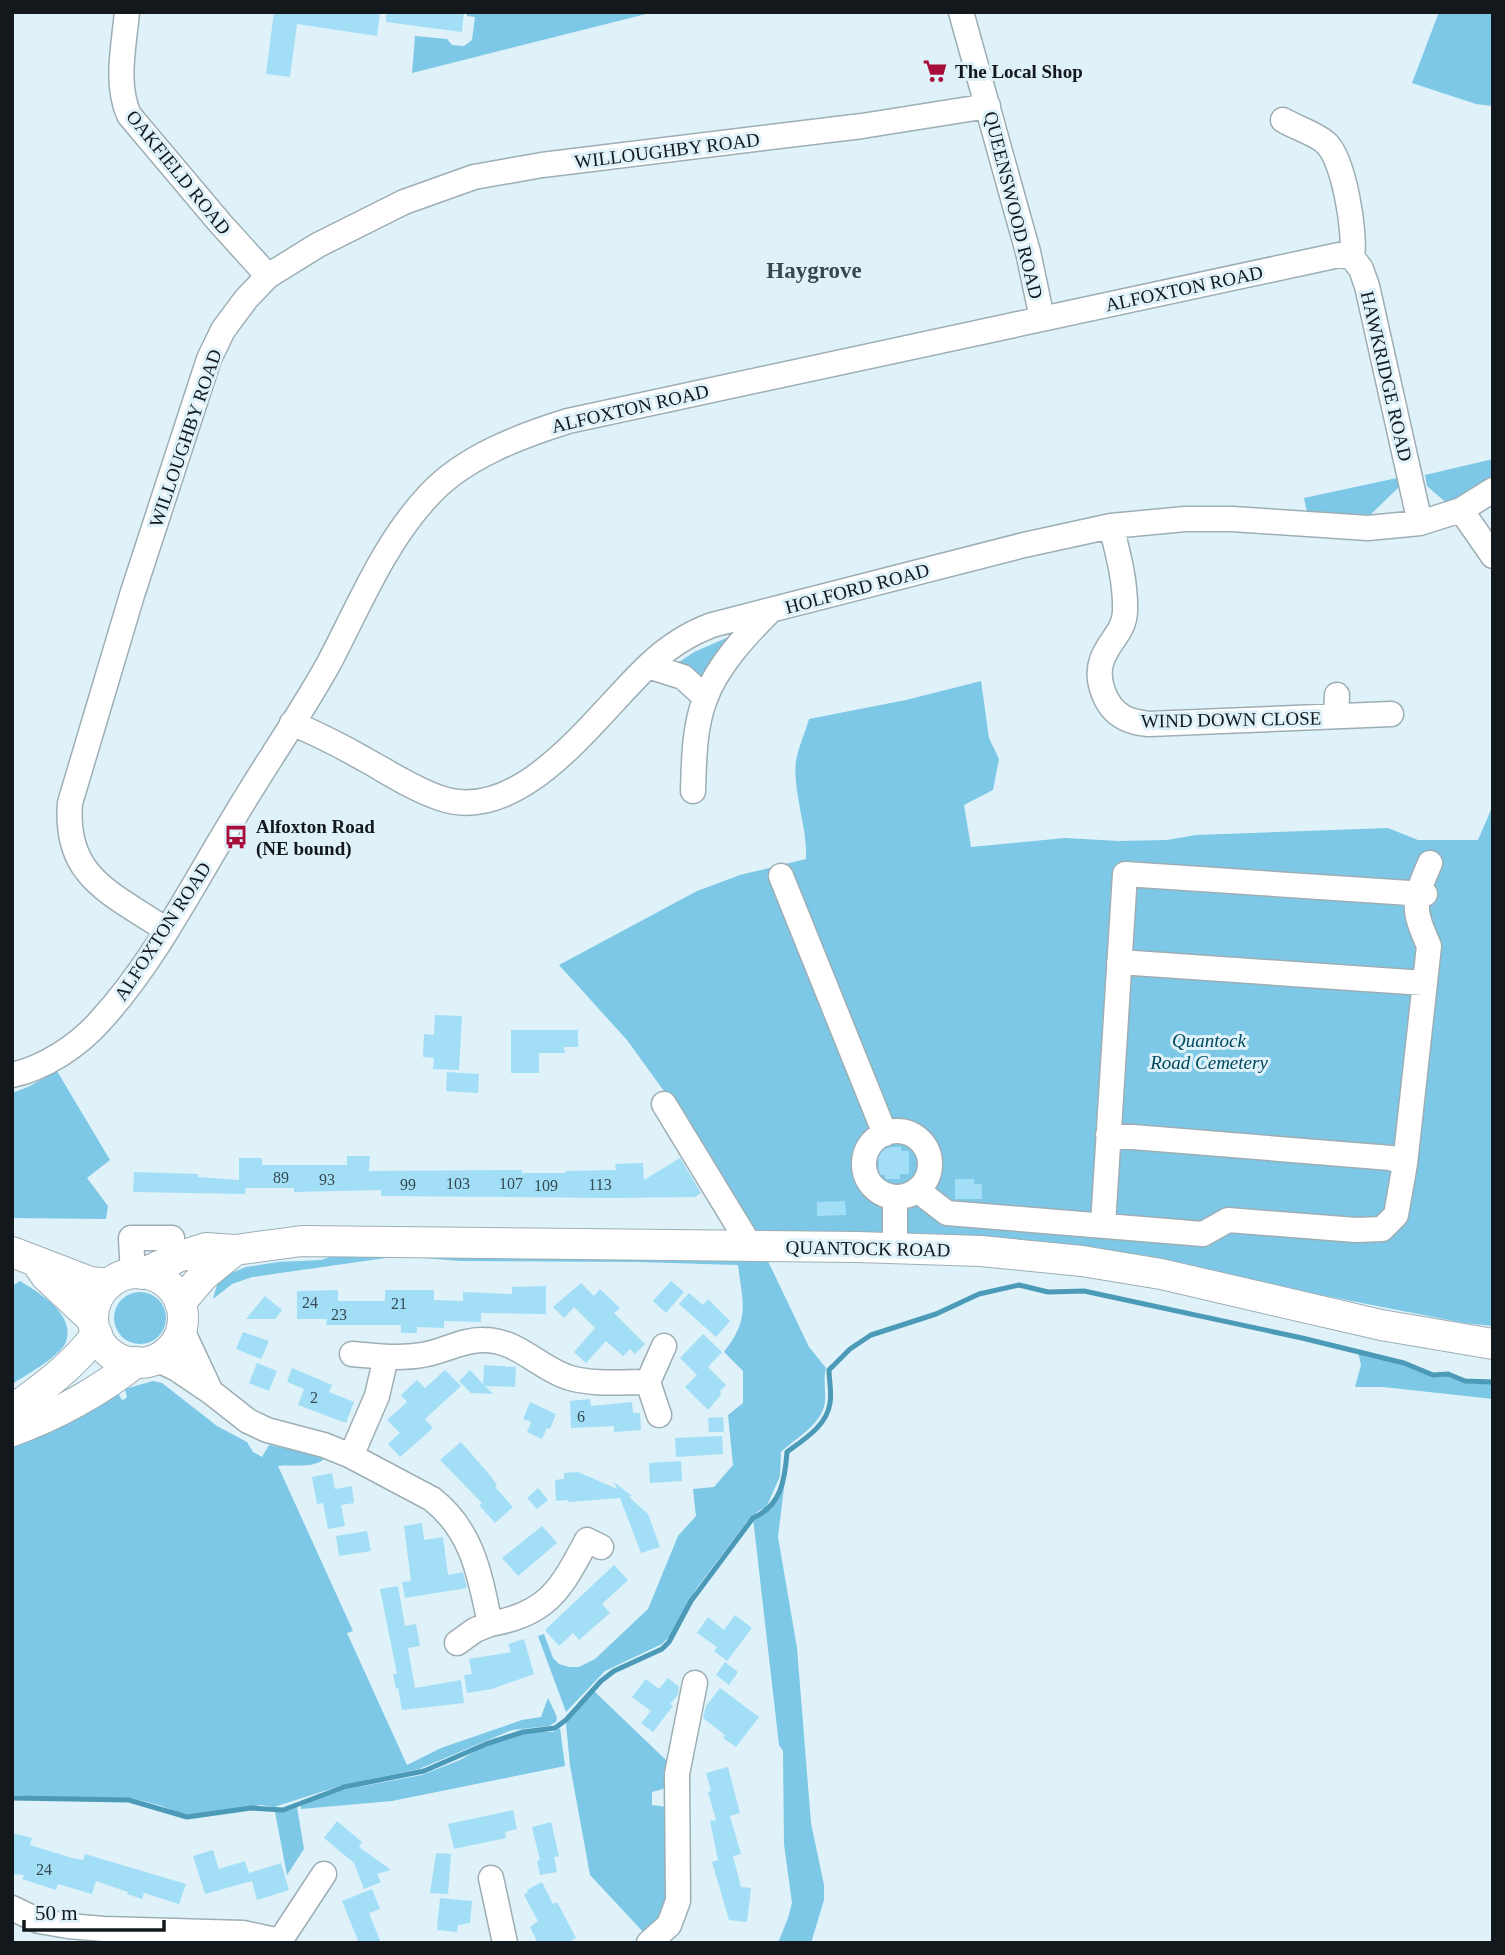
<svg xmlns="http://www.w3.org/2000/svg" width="1505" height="1955" viewBox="0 0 1505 1955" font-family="'Times New Roman',serif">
  <rect width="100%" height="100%" fill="#dff1f9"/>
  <path fill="#7cc8e6" d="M467,12H654L412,73L415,36L447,39L452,45L464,46L472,40L475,17L467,16Z
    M1439,12H1493V106L1476,104L1412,83Z
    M1493,459V476L1450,506L1427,486L1425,475Z
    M1397,478L1399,487L1364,521L1308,516L1304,498Z
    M731,636L707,685L672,667L694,652Z
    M981,681L989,738L999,759L993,790L964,805L971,847L1065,838L1119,841L1167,840L1196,835L1388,828L1418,840H1478L1493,805V1326L1464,1323L1316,1294L1142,1255L992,1241L748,1234L682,1116L627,1040L559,965L697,891L740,875L806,859C808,829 792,790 796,761C798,748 805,733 809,719L906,700Z
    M57,1071L110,1160L87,1178L108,1206L106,1219L12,1218V1093L28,1087Z
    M348,1251L766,1257L809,1347L826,1368C823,1379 826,1390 825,1401C823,1424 796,1438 781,1452L780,1476L766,1508L760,1510L749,1519L696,1589L670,1636L662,1644L605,1671L566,1712L538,1636L544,1634L553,1658L559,1664L569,1667H579L595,1659L648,1609L678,1536L696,1516L693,1489L714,1487L733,1465L728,1415L743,1403V1371L724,1352C750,1318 743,1305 738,1265L638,1262L460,1261L400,1256L252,1277L232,1284L213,1299L219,1278L246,1267L278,1262L321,1260Z
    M20,1281C39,1293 78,1315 65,1344C58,1357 25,1376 12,1384V1286Z
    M114 1318a26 26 0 1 1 52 0a26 26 0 1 1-52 0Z
    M1358,1352L1404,1363L1433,1375L1448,1374L1465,1381L1493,1382V1399L1383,1387H1355L1361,1365Z
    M153,1381L162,1383L217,1426L247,1442L253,1452L262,1457L269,1445L301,1451L324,1459C313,1469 292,1464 278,1466L353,1631L347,1633L407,1765L441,1748L522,1720L541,1717L548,1698L557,1717L556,1722L549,1726L512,1730L419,1769L343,1785L274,1807L261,1805L195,1814H180L162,1806L132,1798H52L12,1795V1447L115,1395H119L122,1400L125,1399L127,1397L125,1389Z
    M785,1479L778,1537L797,1648L811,1823L824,1885V1900L811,1943H778L788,1918L792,1903L784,1844L783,1751L779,1745L753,1518L766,1513Z
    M594,1691L669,1763L668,1785L663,1789L652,1792V1805L667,1807L672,1903L646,1935L590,1875L570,1765L566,1724Z
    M560,1728L565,1766L392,1801L301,1809V1805L342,1790L422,1775L460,1760L486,1745L531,1732H553Z
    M297,1807L304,1849L287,1875L275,1812H284Z"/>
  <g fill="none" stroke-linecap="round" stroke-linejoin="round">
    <path stroke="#4b9ab7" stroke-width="5" d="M12,1798L129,1800L187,1817L251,1808L283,1810L344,1787L424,1771L486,1744L523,1732L555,1728L566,1720L601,1681L614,1671L662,1649L669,1642L691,1601L753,1518C781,1506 785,1480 787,1452C803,1440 827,1426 830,1403C832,1393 829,1380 829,1370L850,1349L871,1335L936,1314L979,1294L1019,1285L1048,1292L1084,1291L1302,1338L1404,1363L1433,1375L1448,1374L1465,1381L1493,1382"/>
  </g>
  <path fill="#a2dff7" d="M274,12H380L377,36L297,24L290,77L266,74Z
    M386,12H464L462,32L386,22Z
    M435,1015L462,1016L459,1070L433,1069L434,1058L423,1057L424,1034L434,1035Z
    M511,1030H578V1047H564L565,1053H539V1073H511Z
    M447,1072L479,1074L478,1093L446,1091Z
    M891,1147H901V1151H909V1174H900V1179H885V1175H879L878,1151Z
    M347,1156H370L369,1171L522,1170V1173H566V1171L616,1170L615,1164L643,1163L644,1180L680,1158L701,1193L695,1197L612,1198L381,1196V1190L294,1192V1188H246L245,1194L133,1192L134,1172L198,1174V1177L239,1180V1158H262V1165H347Z
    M955,1179H974V1184H982V1199H955Z
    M845,1201L846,1215L817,1216V1202Z
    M671,1281L684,1292L666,1313L653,1301Z
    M581,1283L594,1296L600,1289L620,1308L614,1313L645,1344L635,1354L630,1349L623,1356L606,1341L586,1363L574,1352L595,1328L574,1307L564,1318L553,1307Z
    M546,1286V1314L481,1313V1322L444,1321V1328L417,1327V1333H401V1325H326L327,1319H297V1291L338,1290V1301H385V1290H434V1300L463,1301V1292L512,1294V1287Z
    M689,1293L703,1305L708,1299L730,1321L716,1337L679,1304Z
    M265,1296L282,1310L275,1319H246Z
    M243,1332L269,1341L261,1359L236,1349Z
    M703,1334L722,1352L708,1367L726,1385L720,1391L721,1395L708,1410L685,1387L697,1375L680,1358Z
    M257,1363L277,1371L269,1391L249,1383Z
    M484,1365L516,1367L515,1387L485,1386L493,1394L471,1393L459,1381L470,1370L483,1384Z
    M292,1368L332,1385L329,1392L354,1402L346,1423L298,1405L304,1389L287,1382Z
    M445,1370L461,1386L425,1419L433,1428L400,1457L388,1444L400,1433L387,1420L407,1402L401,1395L417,1380L425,1388Z
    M590,1399L591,1406L632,1402L633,1413H640L641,1430L614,1432V1426L571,1428L570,1401Z
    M530,1402L556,1414L550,1429L547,1428L542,1439L527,1432L531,1422L523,1419Z
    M723,1417L724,1432H709L708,1418Z
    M722,1436L723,1454L676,1457L675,1438Z
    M461,1442L489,1474L497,1485L495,1487L513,1507L495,1523L479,1505L482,1503L440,1460Z
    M681,1461L682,1481L650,1483L649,1463Z
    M578,1472L617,1489L614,1482L632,1496L629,1497L648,1514L660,1547L641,1553L620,1498L568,1502V1500L556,1501L555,1480L564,1479V1473Z
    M332,1473L335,1489L352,1486L354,1503L341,1505L345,1526L328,1529L323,1503L317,1504L312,1477Z
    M538,1488L548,1500L537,1509L527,1498Z
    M422,1523L424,1540L443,1537L448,1575L463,1572L467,1588L405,1598L402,1582L411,1581L404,1526Z
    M542,1526L557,1543L518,1576L502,1558Z
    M367,1531L371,1551L339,1556L336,1536Z
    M614,1565L628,1580L602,1604L610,1613L579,1640L573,1633L559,1646L545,1630Z
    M398,1586L405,1626L416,1624L420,1646L408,1648L415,1688L461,1680L464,1703L402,1710L398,1688L396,1689L393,1674H397L380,1589Z
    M735,1615L752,1628L727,1661L714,1651L717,1647L697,1633L708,1617L724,1630Z
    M524,1639L534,1674L492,1689L467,1693L464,1675L472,1674L469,1659L511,1652L508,1644Z
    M725,1662L738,1672L729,1685L716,1675Z
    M668,1678L679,1687L678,1695L670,1704L673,1706L653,1732L641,1723L651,1711L632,1697L646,1679L659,1689Z
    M720,1688L759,1717L736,1747L723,1738L725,1735L703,1718L706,1706Z
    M728,1767L740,1813L730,1816L741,1854L733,1856L741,1887L751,1888L747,1922L729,1920L712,1862L718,1860L710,1821L716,1820L708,1792L711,1791L706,1773Z
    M513,1810L517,1829L505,1832L506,1838L454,1849L448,1824Z
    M337,1821L362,1842L359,1847L391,1870L377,1874L381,1882L364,1889L354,1863L324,1838Z
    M551,1822L559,1856L554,1857L557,1872L540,1875L537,1861L540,1860L532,1827Z
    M12,1833L32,1838L30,1845L72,1858L83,1860L85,1854L186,1884L179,1904L144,1893L142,1899L127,1894L128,1892L96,1881L92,1894L58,1884L56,1890L22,1879L24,1875L12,1874Z
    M213,1850L219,1869L245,1861L249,1873L281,1863L289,1890L257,1900L252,1881L205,1894L193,1856Z
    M436,1853L451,1854L448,1894L430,1893Z
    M542,1882L553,1904L557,1902L576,1938L566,1943H538L530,1927L538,1921L524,1895L528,1892L527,1890Z
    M372,1889L380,1909L369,1913L381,1943H359L342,1901Z
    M440,1898L472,1901L470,1923L458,1925L457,1932L437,1930Z"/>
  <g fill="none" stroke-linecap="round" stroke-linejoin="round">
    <g stroke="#9daeb5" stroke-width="27">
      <path id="minor" d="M127,12C124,45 115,84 129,115L220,223L268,276
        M961,12L1028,252L1042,318
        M1283,120C1296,128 1315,133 1326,143C1344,159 1356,234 1352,257L1361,269L1367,286L1420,523
        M1461,510L1493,556
        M1111,526C1118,553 1126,583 1125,612C1124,632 1108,642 1102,660C1095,679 1105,707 1123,717C1131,722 1140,723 1149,724L1391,714
        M648,666L683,677L705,697
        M1336,716L1337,695
        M292,723C317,734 340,745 364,759C388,772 413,789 440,798C522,827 598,712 649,665C668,647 688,634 712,625L1024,545L1111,526L1185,519H1232L1368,528L1420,523L1461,510L1493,490
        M693,791C694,760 694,728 705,699C717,666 746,635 770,611
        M781,876L885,1134
        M166,930C112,893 64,878 70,803L132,595L209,359L223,330L246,299L268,276L318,245L404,202L474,177L542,165L862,126L988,106
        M1119,962L1424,983
        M12,1075C45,1068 79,1045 101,1020C154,962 191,888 232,821C263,768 299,717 329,663C359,606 384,543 429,495C464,457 520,436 568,421L1339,255L1352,257
        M664,1104L751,1247
        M864 1164a33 33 0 1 1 66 0a33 33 0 1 1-66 0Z
        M1108,1135L1391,1158L1405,1164
        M917,1190L947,1213L1203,1234L1228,1220L1356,1230L1382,1229L1396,1215L1405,1164L1429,946C1412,908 1413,902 1430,863
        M1103,1225L1125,874L1425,894
        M895,1248V1198
        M133,1274L131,1238H172
        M182,1330L211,1392
        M352,1354C375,1356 399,1359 422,1355C443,1352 463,1339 484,1340C517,1340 538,1367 567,1377C592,1385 621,1382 648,1382
        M154,1358L177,1369L211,1392L248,1421L267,1430L324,1445L351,1456L432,1499C473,1531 480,1576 490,1624C548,1614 561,1589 587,1540L601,1547
        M659,1415L648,1382L664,1346
        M351,1456L377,1396L386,1357
        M457,1643L475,1630L490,1624
        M491,1878L505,1943
        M12,1908L39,1921L68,1926L104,1929L243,1933L280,1941L324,1874
        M649,1943L669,1925L678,1901L677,1774L695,1683"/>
    </g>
    <g stroke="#9daeb5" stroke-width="32">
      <path id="major" d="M12,1252L90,1282L109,1284
        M39,1266L46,1276L92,1319
        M93 1318a45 45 0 1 1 90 0a45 45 0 1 1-90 0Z
        M142,1274L178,1257L206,1248L235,1250L302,1241L857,1247L981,1251L1082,1261L1161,1274L1381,1325L1493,1344
        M180,1303L203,1276L235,1250
        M12,1410C44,1387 73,1366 97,1334
        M12,1431C55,1416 100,1391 136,1362"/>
    </g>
    <use href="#minor" stroke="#fff" stroke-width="24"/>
    <use href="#major" stroke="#fff" stroke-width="30"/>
  </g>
  <defs>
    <g id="supermarket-bare" transform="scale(1.89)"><path d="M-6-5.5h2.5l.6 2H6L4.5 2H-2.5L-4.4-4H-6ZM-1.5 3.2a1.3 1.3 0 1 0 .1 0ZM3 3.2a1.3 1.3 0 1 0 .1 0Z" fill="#a70e39" stroke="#dff1f9" stroke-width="2.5" paint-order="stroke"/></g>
    <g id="bus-bare" transform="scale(1.89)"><path d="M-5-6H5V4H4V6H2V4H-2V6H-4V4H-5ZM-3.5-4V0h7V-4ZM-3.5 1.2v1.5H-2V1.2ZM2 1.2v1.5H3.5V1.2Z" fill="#a70e39" stroke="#dff1f9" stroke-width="2.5" paint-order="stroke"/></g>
  </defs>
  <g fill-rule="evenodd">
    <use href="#supermarket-bare" x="935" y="71"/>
    <use href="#bus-bare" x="236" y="837"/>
  </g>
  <g text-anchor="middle" stroke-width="6" stroke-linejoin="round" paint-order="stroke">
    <g font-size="16" fill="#364a52">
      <text x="281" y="1183">89</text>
      <text x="327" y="1185">93</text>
      <text x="458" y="1189">103</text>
      <text x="511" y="1189">107</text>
      <text x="408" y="1190">99</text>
      <text x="600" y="1190">113</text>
      <text x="546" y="1191">109</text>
      <text x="310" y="1308">24</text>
      <text x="399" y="1309">21</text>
      <text x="339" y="1320">23</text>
      <text x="314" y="1403">2</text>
      <text x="581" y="1422">6</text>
      <text x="44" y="1875">24</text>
    </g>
    <g font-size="19" font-weight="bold" fill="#12181b" stroke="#dff1f9" text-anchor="start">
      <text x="955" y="78">The Local Shop</text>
      <text x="256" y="833">Alfoxton Road<tspan x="256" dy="22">(NE bound)</tspan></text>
    </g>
    <g font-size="19" fill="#12181b" stroke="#dff1f9">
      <text transform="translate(667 150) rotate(-7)" y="7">WILLOUGHBY ROAD</text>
      <text transform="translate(179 172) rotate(51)" y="7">OAKFIELD ROAD</text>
      <text transform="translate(1014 205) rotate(76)" y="7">QUEENSWOOD ROAD</text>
      <text transform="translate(1184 288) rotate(-12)" y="7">ALFOXTON ROAD</text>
      <text transform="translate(1387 376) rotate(77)" y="7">HAWKRIDGE ROAD</text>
      <text transform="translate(630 408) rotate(-13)" y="7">ALFOXTON ROAD</text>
      <text transform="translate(185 438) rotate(-71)" y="7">WILLOUGHBY ROAD</text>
      <text transform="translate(857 588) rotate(-15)" y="7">HOLFORD ROAD</text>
      <text transform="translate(1231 719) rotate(-1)" y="7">WIND DOWN CLOSE</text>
      <text transform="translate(162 931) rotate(-57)" y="7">ALFOXTON ROAD</text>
      <text transform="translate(868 1248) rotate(1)" y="7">QUANTOCK ROAD</text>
    </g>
    <g font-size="19" font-style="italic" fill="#00485d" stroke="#dff1f9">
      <text x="1209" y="1047">Quantock<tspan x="1209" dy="22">Road Cemetery</tspan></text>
    </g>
    <g font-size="23" font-weight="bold" fill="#38474d" stroke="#dff1f9">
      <text x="814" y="278">Haygrove</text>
    </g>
  </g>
  <rect width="1505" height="1955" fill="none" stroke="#12181b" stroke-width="28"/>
  <path d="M24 1920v10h140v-10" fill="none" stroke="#12181b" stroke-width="3.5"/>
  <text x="35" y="1920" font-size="21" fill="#12181b" stroke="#dff1f9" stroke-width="5" paint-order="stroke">50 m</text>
</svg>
